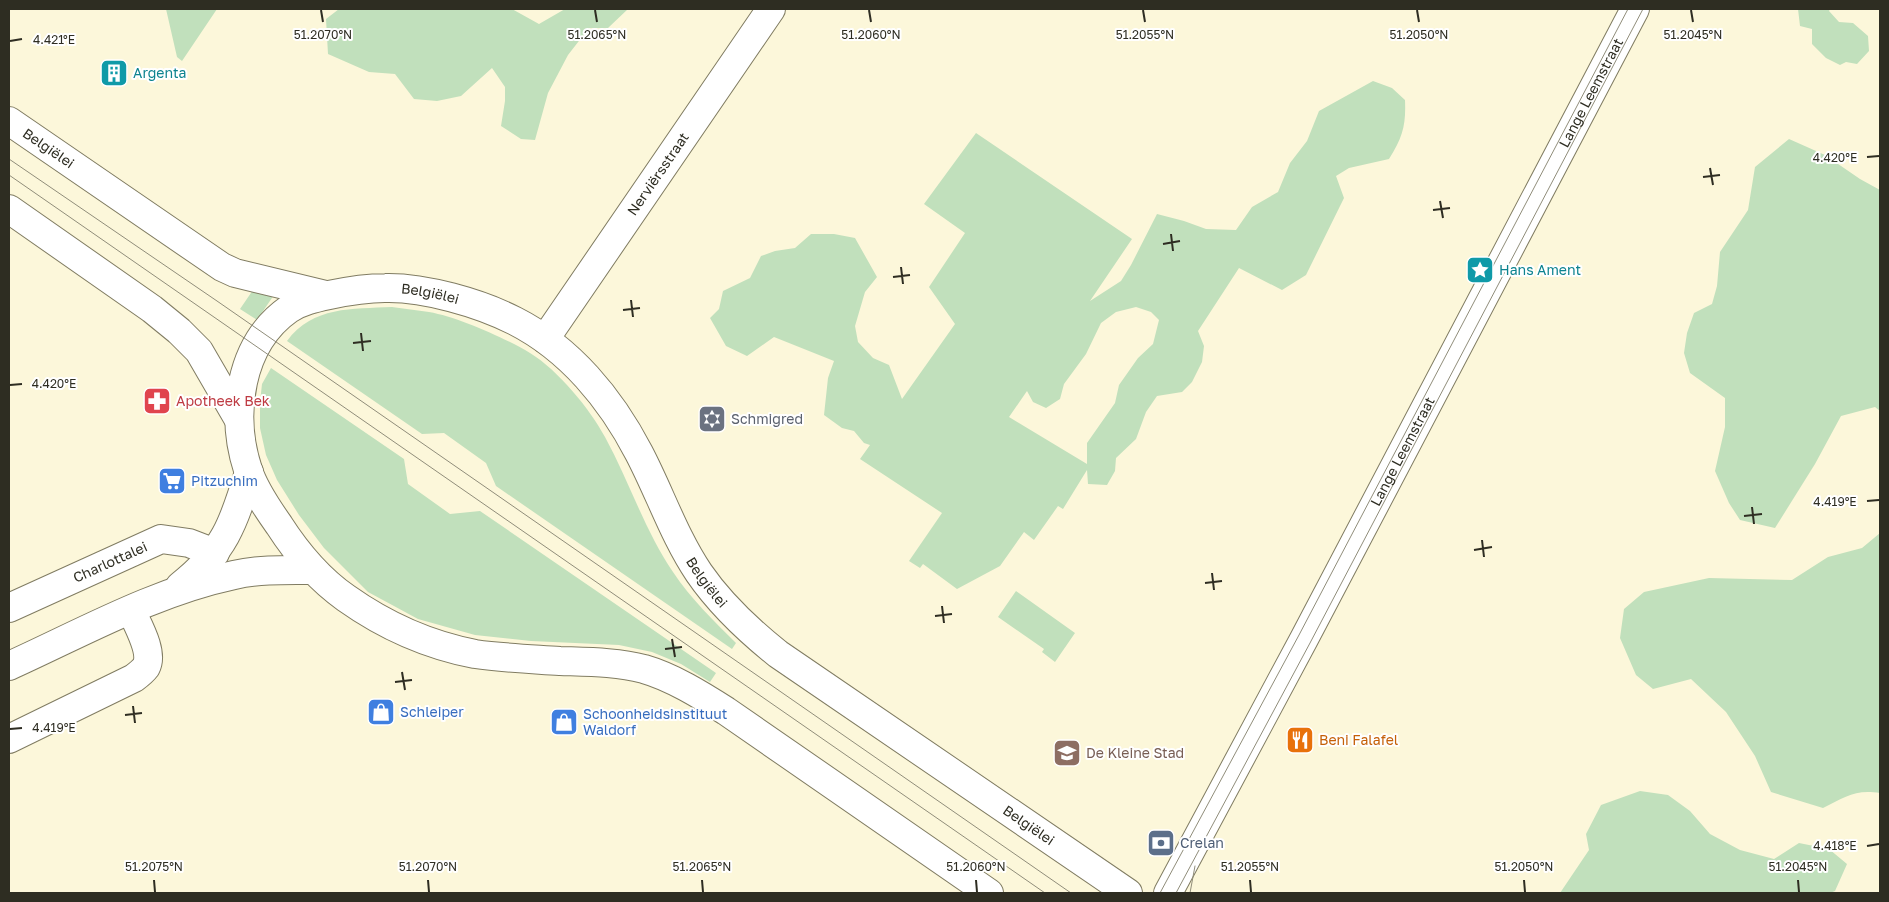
<svg xmlns="http://www.w3.org/2000/svg" width="1889" height="902" viewBox="0 0 1889 902" font-family="'Golos Text',sans-serif">
  <rect width="100%" height="100%" fill="#fcf7da"/>
  <path fill="#c1e0bc" fill-rule="evenodd" d="M166,9H217L182,61L177,57Z
    M339,9H512L539,24L565,9H628L608,28H589L568,55L548,93L535,140L521,139L501,126L505,101V87L492,68L461,96L437,101L414,99L395,74L369,72L328,54L326,19Z
    M1798,9H1830L1829,11L1839,22L1853,23L1868,36L1869,51L1857,64L1846,62L1840,65L1826,58L1812,44V29L1800,26Z
    M1373,81L1392,88L1405,100C1406,125 1403,137 1389,159L1349,168L1336,176L1344,198L1306,275L1282,290L1239,268L1198,331L1204,346L1202,362L1192,382L1182,392L1157,396L1146,412L1136,439L1116,458L1115,471L1107,485L1088,484L1087,470L1063,509L1058,506L1034,540L1024,532L1000,566L957,589L923,564L920,568L909,561L942,513L860,459L870,445L864,443L854,431L842,428L824,415L828,378L834,361L774,337L747,356L726,346L710,318L719,309L723,291L750,278L761,256L775,251L795,248L811,234H834L855,238L877,277L865,292L855,326L858,342L873,358L889,365L902,399L955,324L929,287L965,233L924,204L976,133L1132,239L1090,301L1121,281L1131,265L1157,214L1184,221L1206,229L1236,230L1252,207L1278,192L1290,163L1307,141L1319,111ZM1136,307L1151,312L1159,320L1153,344L1138,358L1119,385L1115,403L1087,443V464L1009,417L1027,391L1033,402L1046,408L1060,399L1064,384L1086,354L1101,323L1116,312Z
    M1789,139L1825,155L1860,179L1880,190V411L1875,407L1841,416L1815,464L1775,528L1740,520L1729,503L1715,471L1725,427V398L1690,373L1684,353L1687,333L1694,313L1712,304L1717,286L1720,252L1748,210L1755,167Z
    M278,289L257,320L240,309L253,290Z
    M392,307C404,309 417,310 429,312C458,317 505,338 530,353C558,370 590,409 605,437C629,481 645,531 673,572C691,599 714,621 736,643L732,649L496,486L486,463L444,433L422,434L287,341C313,306 352,309 392,307Z
    M271,368L404,459L408,484L450,514L480,511L716,673L710,682L681,664L652,652L619,645L531,641L475,635L418,619L368,592L324,548L299,515L277,480L266,455L260,428V402L262,384Z
    M1880,533V793C1855,789 1845,797 1823,808L1771,792L1755,756L1726,712L1691,679L1653,689L1636,675L1620,638L1624,609L1644,592L1709,578L1792,580L1828,557L1862,548Z
    M1016,591L1075,633L1055,662L1042,652L1044,649L998,617Z
    M1640,791L1668,795L1690,811L1710,834L1740,850L1774,859L1799,843L1829,849L1847,864L1835,891L1830,893H1560L1589,850L1586,834L1601,805Z"/>
  <g fill="none" stroke-linecap="round" stroke-linejoin="round">
    <g stroke="#807c62" stroke-width="30">
      <g id="minor">
        <path id="s1" d="M545,339L771,9"/>
        <path id="s2" d="M9,608L161,539L189,543L215,553"/>
        <path d="M9,739L134,678C138,675 143,671 146,667C154,652 137,624 131,610"/>
      </g>
    </g>
    <g stroke="#807c62" stroke-width="30">
      <g id="tertiary">
        <path id="s3" d="M9,121L222,267L235,273L326,295"/>
        <path d="M9,209L152,309L179,331L199,351L239,420"/>
        <path d="M180,586C224,552 234,523 249,472"/>
        <path d="M9,666C82,633 154,592 234,575C260,569 287,570 313,570"/>
        <path id="s4" d="M989,893L726,711C701,695 672,677 644,669C617,662 588,662 560,661C531,659 503,658 475,654C428,645 384,625 346,598C319,579 297,553 279,525C267,508 254,489 248,470C230,415 239,344 289,309C301,301 315,298 329,295C348,291 366,288 385,288C424,287 480,303 515,321C570,349 611,399 639,453C660,493 674,536 699,573C721,605 748,630 778,654L1128,893"/>
        <path id="s5" d="M1168,893L1304,639L1635,9"/>
      </g>
    </g>
    <use href="#minor" stroke="#fff" stroke-width="28"/>
    <use href="#tertiary" stroke="#fff" stroke-width="28"/>
    <path stroke="#908d7a" stroke-width="1" d="M9,159L217,301L1071,893
      M9,175L1045,893
      M1160,893L1299,635L1628,9
      M1176,893L1310,643L1643,9
      M1190,893L1195,866"/>
  </g>
  <path fill="none" stroke="#2e2d22" stroke-width="2" d="M321,10L323,22M595,10L597,22M869,10L871,22M1143,10L1145,22M1417,10L1419,22M1691,10L1693,22M10,41L22,39M1867,157L1879,156M1710,168L1713,185M1703,177L1720,175M1440,201L1443,218M1433,210L1450,208M1171,234L1173,251M1163,244L1180,241M901,267L903,284M893,277L910,275M631,300L633,317M623,310L640,308M361,333L363,351M353,343L371,341M10,385L22,384M1867,501L1879,500M1752,507L1754,524M1744,516L1762,514M1482,540L1484,557M1474,550L1492,547M1212,573L1214,590M1205,583L1222,581M942,606L944,623M935,616L952,614M672,639L675,657M665,649L682,647M402,672L405,690M395,682L412,680M133,706L135,723M125,715L142,713M10,729L22,728M1867,846L1879,844M154,880L155,892M428,880L429,892M702,880L703,892M976,880L977,892M1250,880L1251,892M1524,880L1525,892M1798,880L1799,892"/>
  <defs>
    <g id="building-square" transform="scale(1.4375)"><rect x="-9" y="-9" width="18" height="18" rx="4" fill="#0f9aa8" stroke="#fff"/><path d="M-4-6H4V6H1V3H-1V6H-4ZM-2.5-4.3h1.7v1.8h-1.7ZM.8-4.3h1.7v1.8H.8ZM-2.5-1h1.7V.8h-1.7ZM.8-1h1.7V.8H.8Z" fill="#fff"/></g>
    <g id="sight-square" transform="scale(1.4375)"><rect x="-9" y="-9" width="18" height="18" rx="4" fill="#0f9aa8" stroke="#fff"/><path d="M0-6L1.8-2.2L6-1.7L2.9 1.2L3.7 5.4L0 3.3L-3.7 5.4L-2.9 1.2L-6-1.7L-1.8-2.2Z" fill="#fff"/></g>
    <g id="pharmacy-square" transform="scale(1.4375)"><rect x="-9" y="-9" width="18" height="18" rx="4" fill="#e0444e" stroke="#fff"/><path d="M-2-6h4v4h4v4h-4v4h-4v-4h-4v-4h4Z" fill="#fff"/></g>
    <g id="synagogue-square" transform="scale(1.4375)"><rect x="-9" y="-9" width="18" height="18" rx="4" fill="#6b7280" stroke="#fff"/><path d="M0-6.5L5.6 3.2H-5.6ZM0 6.5L5.6-3.2H-5.6Z" fill="#fff"/></g>
    <g id="supermarket-square" transform="scale(1.4375)"><rect x="-9" y="-9" width="18" height="18" rx="4" fill="#3f7fe0" stroke="#fff"/><path d="M-6-5.5h2.5l.6 2H6L4.5 2H-2.5L-4.4-4H-6ZM-1.5 3.2a1.3 1.3 0 1 0 .1 0ZM3 3.2a1.3 1.3 0 1 0 .1 0Z" fill="#fff"/></g>
    <g id="shop-square" transform="scale(1.4375)"><rect x="-9" y="-9" width="18" height="18" rx="4" fill="#3f7fe0" stroke="#fff"/><path d="M-5-2.5h2.3a2.7 3.5 0 0 1 5.4 0H5L5.5 6h-11ZM-1.5-2.5h3a1.5 2.3 0 0 0-3 0Z" fill="#fff"/></g>
    <g id="restaurant-square" transform="scale(1.4375)"><rect x="-9" y="-9" width="18" height="18" rx="4" fill="#e8710a" stroke="#fff"/><path d="M-5-6h1v4h1v-4h1v4h1v-4h1v5L-1.5 .5V6h-2V.5L-5-1ZM5-6V6H3V1.5H1.5Q1.5-4 5-6Z" fill="#fff"/></g>
    <g id="school-square" transform="scale(1.4375)"><rect x="-9" y="-9" width="18" height="18" rx="4" fill="#8d6e63" stroke="#fff"/><path d="M0-5L7-2L0 1L-7-2ZM-4 1L0 2.5L4 1V4Q0 6-4 4Z" fill="#fff"/></g>
    <g id="bank-square" transform="scale(1.4375)"><rect x="-9" y="-9" width="18" height="18" rx="4" fill="#5c6f8a" stroke="#fff"/><path d="M-6-4H6V4H-6ZM0-2.3a2.3 2.3 0 1 0 0 4.6a2.3 2.3 0 1 0 0-4.6Z" fill="#fff"/></g>
  </defs>
  <g fill-rule="evenodd">
    <use href="#building-square" x="114" y="73"/>
    <use href="#sight-square" x="1480" y="270"/>
    <use href="#pharmacy-square" x="157" y="401"/>
    <use href="#synagogue-square" x="712" y="419"/>
    <use href="#supermarket-square" x="172" y="481"/>
    <use href="#shop-square" x="381" y="712"/>
    <use href="#shop-square" x="564" y="722"/>
    <use href="#restaurant-square" x="1300" y="740"/>
    <use href="#school-square" x="1067" y="753"/>
    <use href="#bank-square" x="1161" y="843"/>
  </g>
  <g text-anchor="middle" stroke-width="4" stroke-linejoin="round" paint-order="stroke">
    <g font-size="14" fill="#0d838f" stroke="#fff" text-anchor="start">
      <text x="133" y="78">Argenta</text>
      <text x="1499" y="275">Hans Ament</text>
    </g>
    <g font-size="14" fill="#2e2d22" stroke="#fff">
      <text dy="5" stroke="none"><textPath href="#s5" startOffset="905">Lange Leemstraat</textPath></text>
      <text dy="5" stroke="none"><textPath href="#s3" startOffset="48">Belgiëlei</textPath></text>
      <text dy="5" stroke="none"><textPath href="#s1" startOffset="200">Nerviërsstraat</textPath></text>
      <text dy="5" stroke="none"><textPath href="#s4" startOffset="1209">Belgiëlei</textPath></text>
      <text dy="5" stroke="none"><textPath href="#s5" startOffset="500">Lange Leemstraat</textPath></text>
      <text dy="5" stroke="none"><textPath href="#s2" startOffset="111">Charlottalei</textPath></text>
      <text dy="5" stroke="none"><textPath href="#s4" startOffset="1629">Belgiëlei</textPath></text>
      <text dy="5" stroke="none"><textPath href="#s4" startOffset="2034">Belgiëlei</textPath></text>
    </g>
    <g font-size="14" fill="#be3a42" stroke="#fff" text-anchor="start">
      <text x="176" y="406">Apotheek Bek</text>
    </g>
    <g font-size="14" fill="#5b616d" stroke="#fff" text-anchor="start">
      <text x="731" y="424">Schmigred</text>
    </g>
    <g font-size="14" fill="#366cbe" stroke="#fff" text-anchor="start">
      <text x="191" y="486">Pitzuchim</text>
      <text x="400" y="717">Schleiper</text>
      <text x="583" y="719">Schoonheidsinstituut<tspan x="583" dy="16">Waldorf</tspan></text>
    </g>
    <g font-size="14" fill="#c56008" stroke="#fff" text-anchor="start">
      <text x="1319" y="745">Beni Falafel</text>
    </g>
    <g font-size="14" fill="#785e54" stroke="#fff" text-anchor="start">
      <text x="1086" y="758">De Kleine Stad</text>
    </g>
    <g font-size="14" fill="#4e5e75" stroke="#fff" text-anchor="start">
      <text x="1180" y="848">Crelan</text>
    </g>
  </g>
  <g font-size="12" text-anchor="middle" fill="#2e2d22" stroke="#fff" stroke-width="4" stroke-linejoin="round" paint-order="stroke">
    <text x="323" y="39">51.2070°N</text>
    <text x="597" y="39">51.2065°N</text>
    <text x="871" y="39">51.2060°N</text>
    <text x="1145" y="39">51.2055°N</text>
    <text x="1419" y="39">51.2050°N</text>
    <text x="1693" y="39">51.2045°N</text>
    <text x="54" y="44">4.421°E</text>
    <text x="1835" y="162">4.420°E</text>
    <text x="54" y="388">4.420°E</text>
    <text x="1835" y="506">4.419°E</text>
    <text x="54" y="732">4.419°E</text>
    <text x="1835" y="850">4.418°E</text>
    <text x="154" y="871">51.2075°N</text>
    <text x="428" y="871">51.2070°N</text>
    <text x="702" y="871">51.2065°N</text>
    <text x="976" y="871">51.2060°N</text>
    <text x="1250" y="871">51.2055°N</text>
    <text x="1524" y="871">51.2050°N</text>
    <text x="1798" y="871">51.2045°N</text>
  </g>
  <rect width="1889" height="902" fill="none" stroke="#2e2d22" stroke-width="20"/>
</svg>
